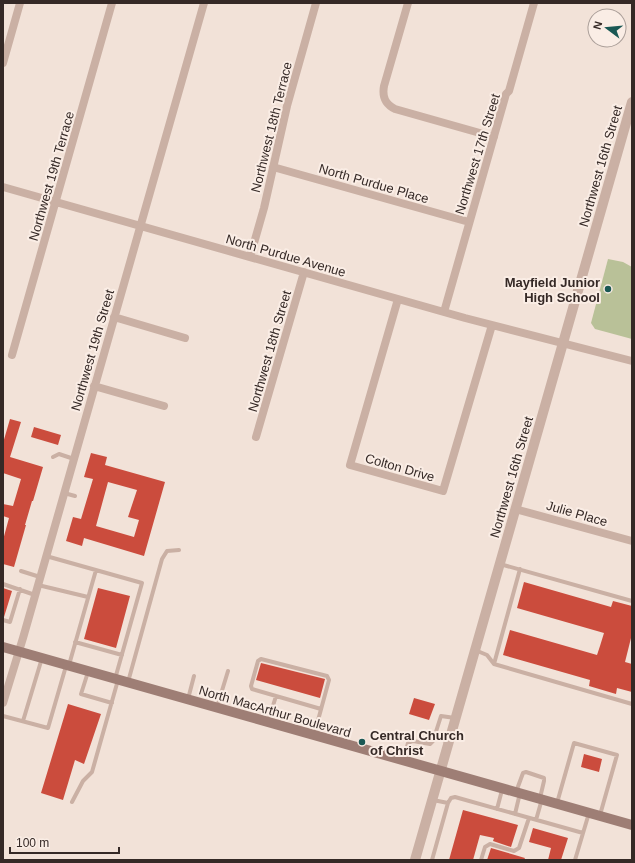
<svg xmlns="http://www.w3.org/2000/svg" width="635" height="863" viewBox="0 0 635 863" font-family="Helvetica,sans-serif">
  <rect width="100%" height="100%" fill="#f2e2d8"/>
  <path fill="#b9c198" d="M608,259L623,262L632,267V339L595,329L591,323Z"/>
  <path fill="#cb4c3d" fill-rule="evenodd" d="M10,419L21,422L10,457L43,467L33,501H32L25,525H26L14,567L3,564V540L9,518L3,516V504L13,506L21,479L3,473V443Z
    M34,427L61,435L58,445L31,437Z
    M91,453L107,457L105,465L165,482L144,556L84,538L82,546L66,541L73,517L81,519L93,479L84,477ZM108,482L137,490L128,517L139,520L134,537L96,526Z
    M524,582L611,607L613,601L632,606V634L625,662L632,664V692L617,688L616,694L589,686L590,680L503,655L510,630L597,655L600,646L604,633L517,608Z
    M3,588L12,591L4,617L3,616Z
    M98,588L130,596L116,648L84,639Z
    M261,663L325,679L320,698L256,680Z
    M414,698L435,704L429,720L409,714Z
    M68,704L101,714L84,764L75,760L63,800L41,793Z
    M584,754L602,759L599,772L581,767Z
    M463,810L518,825L511,847L493,841L494,838L480,835L473,860H449Z
    M533,828L568,838L561,860H548L551,848L529,842Z
    M491,848L525,858L524,860H487Z"/>
  <g fill="none" stroke-linecap="round" stroke-linejoin="round">
    <path stroke="#cab0a4" stroke-width="4" d="M53,457L59,454L74,459
      M64,493L75,496
      M46,556L142,583L115,679
      M500,564L632,601
      M21,571L40,577
      M3,584L35,595
      M38,585L88,597
      M3,620L10,622L20,589
      M75,642L122,655
      M475,650L487,655L494,664L632,704
      M494,664L520,569
      M69,665L96,570
      M88,672L81,694L112,703
      M128,682L162,559L167,551L179,550
      M188,699L194,676
      M217,707L228,671
      M3,716L48,728L66,666
      M23,721L42,658
      M268,722L276,696
      M314,735L329,680L327,676L261,659L258,661L251,686L252,689L321,709
      M434,737L449,742
      M403,760L408,743L413,741L430,744L433,741L441,716L455,718
      M516,792L523,773L526,772L544,778V781L540,798
      M433,800L448,803L451,798L455,797L583,833
      M72,802L83,781L92,772L118,680
      M557,803L574,743L617,755L600,815
      M497,809L502,790
      M515,814L520,793
      M536,820L542,799
      M432,860L448,803
      M481,860L485,847L490,844L514,851L519,848L529,818
      M575,860L589,813"/>
    <path stroke="#cab0a4" stroke-width="8" d="M408,3L384,86C382,97 385,104 395,109L494,137
      M3,63L20,3
      M273,167L469,222
      M3,187L465,318L632,361
      M250,257L264,208L287,106L316,3
      M398,299L350,465L443,491L492,325
      M444,312L506,94L509,91L534,3
      M114,317L185,338
      M12,355L112,3
      M94,386L164,406
      M256,437L304,272
      M515,509L632,541
      M3,703L23,638L204,3"/>
    <path stroke="#cab0a4" stroke-width="10" d="M415,860L632,102"/>
    <path stroke="#9e7e75" stroke-width="10" d="M3,647L632,825"/>
  </g>
  <g fill="#1a5854" stroke="#faede5" stroke-width="1.5">
    <circle cx="608" cy="289" r="4"/>
    <circle cx="362" cy="742" r="4"/>
  </g>
  <g text-anchor="middle" stroke-width="4" stroke-linejoin="round" paint-order="stroke">
    <g font-size="13" fill="#352926" stroke="#faede5">
      <text transform="translate(271 127) rotate(-76)" y="5">Northwest 18th Terrace</text>
      <text transform="translate(477 154) rotate(-73)" y="5">Northwest 17th Street</text>
      <text transform="translate(600 166) rotate(-74)" y="5">Northwest 16th Street</text>
      <text transform="translate(51 176) rotate(-74)" y="5">Northwest 19th Terrace</text>
      <text transform="translate(374 183) rotate(16)" y="5">North Purdue Place</text>
      <text transform="translate(286 255) rotate(16)" y="5">North Purdue Avenue</text>
      <text transform="translate(92 350) rotate(-74)" y="5">Northwest 19th Street</text>
      <text transform="translate(269 351) rotate(-74)" y="5">Northwest 18th Street</text>
      <text transform="translate(400 467) rotate(16)" y="5">Colton Drive</text>
      <text transform="translate(511 477) rotate(-74)" y="5">Northwest 16th Street</text>
      <text transform="translate(577 513) rotate(16)" y="5">Julie Place</text>
      <text transform="translate(275 711) rotate(16)" y="5">North MacArthur Boulevard</text>
    </g>
    <g font-size="13" font-weight="bold" fill="#352926" stroke="#faede5" text-anchor="end">
      <text x="600" y="287">Mayfield Junior<tspan x="600" dy="15">High School</tspan></text>
      <text x="370" y="740" text-anchor="start">Central Church<tspan x="370" dy="15">of Christ</tspan></text>
    </g>
  </g>
  <rect width="635" height="863" fill="none" stroke="#352926" stroke-width="8"/>
  <g transform="translate(607 28) rotate(286)"><circle r="19" fill="#faede5" stroke="#ab9f99"/>
  <path d="M0-3L7 15L0 10L-7 15Z" fill="#1a5854"/>
  <text y="-6" font-size="11" font-weight="bold" text-anchor="middle" fill="#352926">N</text>
  </g>
  <path d="M10 847v6h109v-6" fill="none" stroke="#352926" stroke-width="2"/>
  <text x="16" y="847" font-size="12" fill="#352926" stroke="#faede5" stroke-width="3" paint-order="stroke">100 m</text>
</svg>
